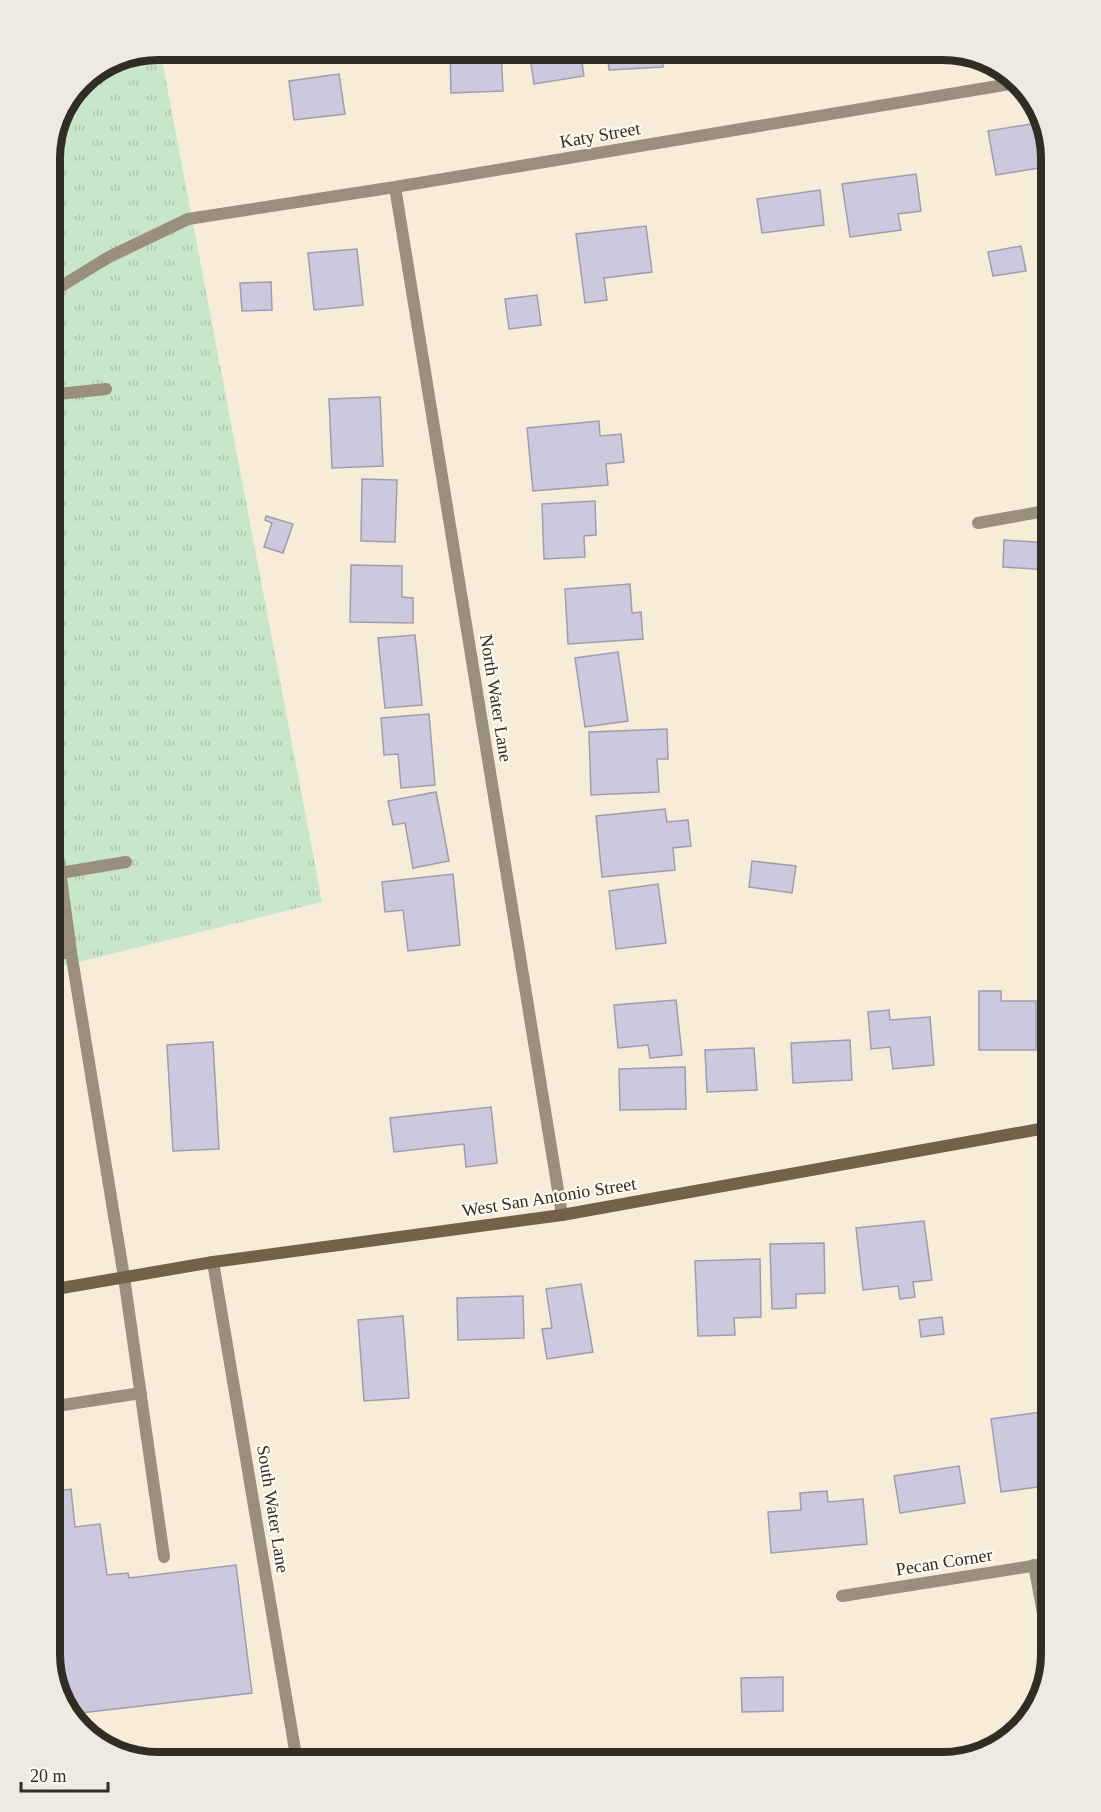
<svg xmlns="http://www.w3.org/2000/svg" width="1101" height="1812" viewBox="0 0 1101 1812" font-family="'Times New Roman',serif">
  <defs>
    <pattern id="grass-tufts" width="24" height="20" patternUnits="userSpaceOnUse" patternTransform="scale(1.5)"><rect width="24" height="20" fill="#c8e6c9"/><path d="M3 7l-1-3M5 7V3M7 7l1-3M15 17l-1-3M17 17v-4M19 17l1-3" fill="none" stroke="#acc6ac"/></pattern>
  </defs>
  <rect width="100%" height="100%" fill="#f6ecd7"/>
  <path fill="url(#grass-tufts)" d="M160,50L322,902L50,969V151L82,81L117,58Z"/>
  <path fill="#ccc8dd" stroke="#a09cb0" stroke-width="1.5" d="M450,50H501L503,91L451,93Z
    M529,50H580L584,76L534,84Z
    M607,50H662L663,67L609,70Z
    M690,50H743V51L691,57Z
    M339,74L345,114L294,120L289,81Z
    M1043,122L1052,158L1051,166L996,175L988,131Z
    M916,174L921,211L898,214L901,230L850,237L842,184Z
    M820,190L824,225L762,233L757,199Z
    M646,226L652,272L604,278L607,300L585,303L576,234Z
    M1021,246L1026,271L993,276L988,252Z
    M357,249L363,305L314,310L308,253Z
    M271,282L272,310L242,311L240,283Z
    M537,295L541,325L509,329L505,299Z
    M380,397L383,466L332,468L329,399Z
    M599,421L600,436L621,434L624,462L606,464L608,485L533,491L527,428Z
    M362,479L397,480L395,542L361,541Z
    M595,501L596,535L584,536L585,557L544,559L542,504Z
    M266,516L293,524L283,553L264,547L272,523L265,520Z
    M1004,540L1050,543L1049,570L1003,567Z
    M351,565L402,566V597L413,598V623L350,622Z
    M630,584L632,613L641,612L643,639L568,644L565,589Z
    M415,635L422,705L385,708L378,638Z
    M618,652L628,721L585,727L575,658Z
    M429,714L435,785L401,788L398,754L384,755L381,718Z
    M667,729L668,759H657L659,792L591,795L589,732Z
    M436,792L449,861L413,868L405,823L393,825L388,801Z
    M665,809L667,822L688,820L691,846L673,848L675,870L602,877L596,816Z
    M752,861L796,866L792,893L749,887Z
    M453,874L460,945L408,951L403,910L385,912L382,882Z
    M658,884L666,943L616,949L609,891Z
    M979,991H1001V1001H1036V1050H979Z
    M676,1000L682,1055L650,1058L648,1045L618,1048L614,1005Z
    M889,1010L890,1020L930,1017L934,1065L893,1069L890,1047L871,1049L868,1012Z
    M850,1040L852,1080L793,1083L791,1043Z
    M213,1042L219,1149L173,1151L167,1045Z
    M754,1048L757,1090L707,1092L705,1050Z
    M685,1067L686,1109L620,1110L619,1069Z
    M491,1107L497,1163L466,1167L464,1144L394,1152L390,1118Z
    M924,1221L932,1280L913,1282L915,1297L900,1299L898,1286L863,1290L856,1228Z
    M824,1243L825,1293L796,1294V1308L772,1309L770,1244Z
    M760,1259L761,1317L734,1318L735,1335L698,1336L695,1261Z
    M581,1284L593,1352L547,1359L542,1329L552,1328L546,1289Z
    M523,1296L524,1338L458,1340L457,1298Z
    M403,1316L409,1398L364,1401L358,1320Z
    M942,1317L944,1334L921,1337L919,1320Z
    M1047,1411L1051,1443V1485L1001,1492L991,1419Z
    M959,1466L965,1503L900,1513L894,1476Z
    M71,1489L75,1527L100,1524L107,1575L128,1573L129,1578L236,1565L252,1693L72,1714L61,1702L50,1654V1492Z
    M827,1491L828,1502L863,1499L867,1544L771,1553L768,1512L801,1510L800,1493Z
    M783,1677V1711L742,1712L741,1678Z"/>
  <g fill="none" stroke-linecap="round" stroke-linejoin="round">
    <path stroke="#9a8e7e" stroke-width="12" d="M50,293L109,257L188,219
      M50,395L106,389
      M978,523L1051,510
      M50,797L71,952L124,1277L164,1557
      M60,873L126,862
      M50,955L71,952
      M50,1407L141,1393"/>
    <path stroke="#9a8e7e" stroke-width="12" d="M395,187L562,1215
      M188,219L395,187L1016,83
      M213,1262L297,1762
      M1034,1565L1051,1656
      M842,1596L1051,1563"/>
    <path stroke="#73614a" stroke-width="12" d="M50,1290L213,1262L562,1215L1051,1127"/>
  </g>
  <g text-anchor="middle" stroke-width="4.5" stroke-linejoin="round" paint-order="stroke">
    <g font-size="18" fill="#312d25" stroke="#fefaf1">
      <text transform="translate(600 135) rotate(-10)" y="6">Katy Street</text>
      <text transform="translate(496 698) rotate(81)" y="6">North Water Lane</text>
      <text transform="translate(549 1197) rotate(-9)" y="6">West San Antonio Street</text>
      <text transform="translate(273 1509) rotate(81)" y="6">South Water Lane</text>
      <text transform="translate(944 1562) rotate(-9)" y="6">Pecan Corner</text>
    </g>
  </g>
  <path d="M0 0H1101V1812H0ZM158 60H943A98 98 0 0 1 1041 158V1654A98 98 0 0 1 943 1752H158A98 98 0 0 1 60 1654V158A98 98 0 0 1 158 60Z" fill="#eeeae1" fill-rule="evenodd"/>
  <path fill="none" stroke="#312d25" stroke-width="8" d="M158 60H943A98 98 0 0 1 1041 158V1654A98 98 0 0 1 943 1752H158A98 98 0 0 1 60 1654V158A98 98 0 0 1 158 60Z"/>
  <path d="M21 1782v9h87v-9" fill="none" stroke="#312d25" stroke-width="3"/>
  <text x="30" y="1782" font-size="18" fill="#312d25" stroke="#fefaf1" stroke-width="4.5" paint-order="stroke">20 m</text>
</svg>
